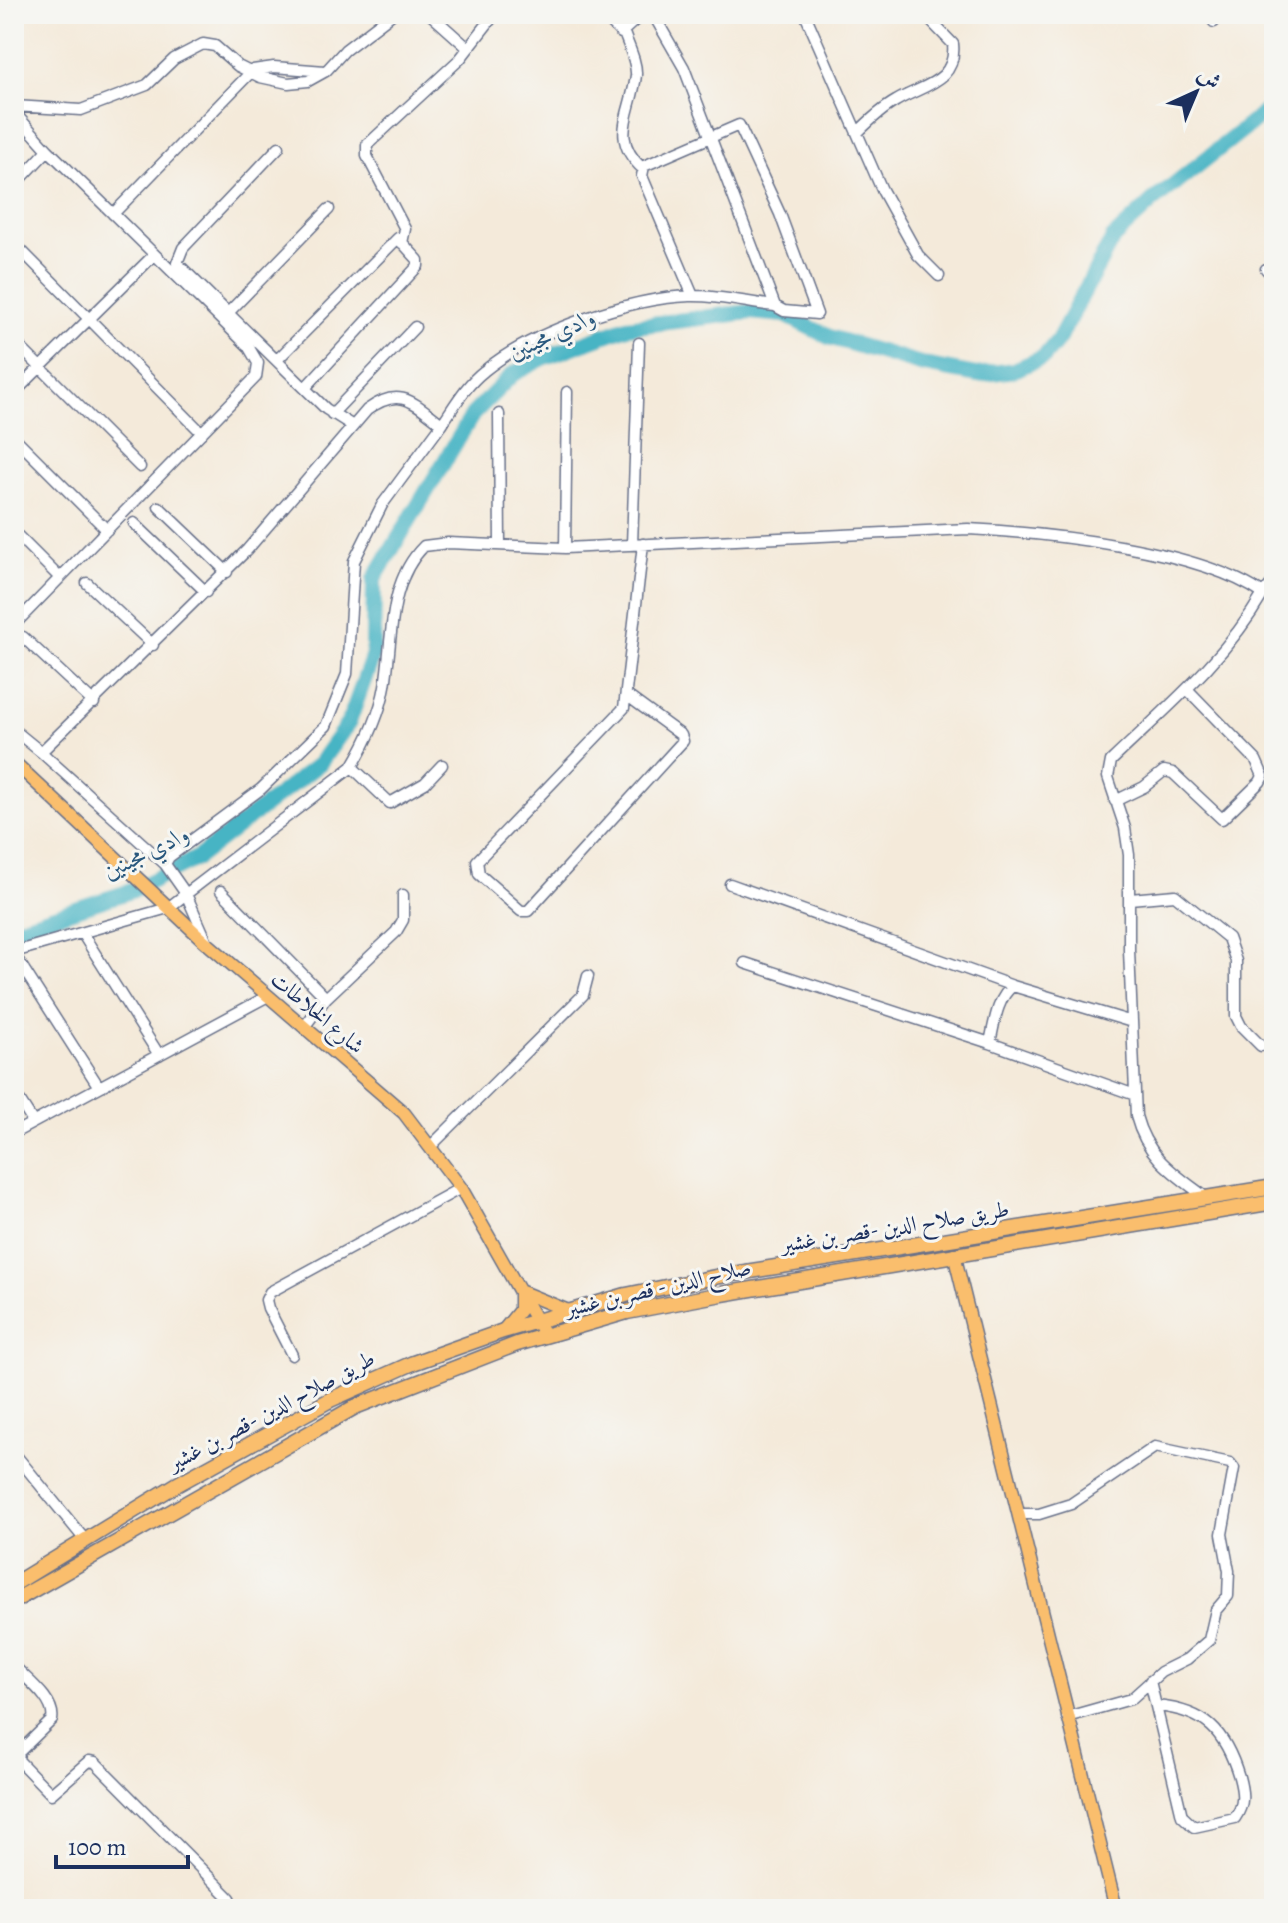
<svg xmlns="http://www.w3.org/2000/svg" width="1288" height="1923" viewBox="0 0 1288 1923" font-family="Alegreya,Amiri,serif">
  <rect width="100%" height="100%" fill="#f6f6f2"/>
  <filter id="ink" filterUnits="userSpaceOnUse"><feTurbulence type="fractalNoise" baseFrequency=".0125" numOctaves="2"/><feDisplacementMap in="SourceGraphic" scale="16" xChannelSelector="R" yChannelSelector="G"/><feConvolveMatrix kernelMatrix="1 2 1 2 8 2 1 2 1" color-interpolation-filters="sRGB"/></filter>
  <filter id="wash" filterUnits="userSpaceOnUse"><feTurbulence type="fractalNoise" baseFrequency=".006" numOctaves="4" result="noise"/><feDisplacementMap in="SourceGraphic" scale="32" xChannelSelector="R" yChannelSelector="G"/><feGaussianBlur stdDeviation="1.8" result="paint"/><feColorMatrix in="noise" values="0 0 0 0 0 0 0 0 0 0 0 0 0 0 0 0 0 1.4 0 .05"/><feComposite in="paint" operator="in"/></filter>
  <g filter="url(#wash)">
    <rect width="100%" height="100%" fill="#f4eada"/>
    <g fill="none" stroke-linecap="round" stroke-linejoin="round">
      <path stroke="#47b4c4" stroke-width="16" d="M14,929L134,890L197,858L319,764L349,722L373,655L374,579L473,414L513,374L543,358L627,327L750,312L785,315L829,337L924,365L977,375L1014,370L1044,357L1058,340L1113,238L1153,201L1274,105"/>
    </g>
  </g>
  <g filter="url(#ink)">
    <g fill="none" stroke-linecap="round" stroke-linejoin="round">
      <g stroke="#677089" stroke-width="13">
        <path id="minor" d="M430,14L468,48
          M602,14L621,33L642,14
          M805,14L882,190L918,255L939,276
          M1209,14L1214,22
          M14,18L21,14
          M624,33C628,45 637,62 636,75C632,113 608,138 643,169
          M14,106L81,110L147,85L174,59L203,44L215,46L238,66L260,77L288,83L308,81L326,71L345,50L392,14
          M14,112L48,150L248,346L258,363L256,377L14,625
          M857,133C869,121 882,109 896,101C922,85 957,83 953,44L924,14
          M279,147L183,248L177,263L326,409L353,426
          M14,186L48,150
          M113,214L253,70L274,67L325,71
          M14,243L202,433
          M402,243L405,229L367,156V145L460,59L495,14
          M1266,269L1274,277
          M693,296L642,176L644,166L739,125L780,214L817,314L784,311L775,306
          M229,312L329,209
          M14,341L140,467
          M277,360L398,238L418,260V266L305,388
          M14,393L154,255
          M332,414L415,327
          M499,414L500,545
          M14,437L107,530
          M159,507L227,572
          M134,523L206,592
          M14,532L60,578
          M632,545L639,343
          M565,548L567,392
          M87,583L153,645
          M23,637L94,703
          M629,697L681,735L683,741L528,911H521L479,874L477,861L624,708L643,544
          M14,730L41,752L247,550L367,410C400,385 414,403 442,424C455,405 466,385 484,371C531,332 629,298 690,296C718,295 748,303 775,306L684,68L653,14
          M41,752L165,864
          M352,767L390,803L425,783L442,765
          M1115,801L1144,787L1164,771L1173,773L1222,819L1260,782L1263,776L1256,760L1188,690
          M730,884L1013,986
          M221,891L326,998
          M1130,899L1175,895L1228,938L1236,961V1016L1241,1026L1261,1046
          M82,933L159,1055
          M208,944L186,894L352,767C367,742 380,715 385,686C393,639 387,583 424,546L448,543L565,548L968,529C1047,533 1200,549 1263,594L1274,581
          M14,952L168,908L186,894L165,864L169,857L261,789L326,726L347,674L354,561L382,505L442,424
          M14,954L99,1087
          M745,963L990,1043L1135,1095
          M305,1026L326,998L396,932L403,920V895
          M990,1043C994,1025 997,997 1013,986L1132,1022
          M14,1092L33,1122
          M14,1133L268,996
          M431,1146L583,995L588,976
          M1208,1199C1175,1174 1147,1158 1136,1116L1129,950V855L1125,828L1108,777L1111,761C1166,708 1224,661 1263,594
          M292,1355L268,1308L266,1300L270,1292L461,1188
          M14,1453L85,1540
          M1018,1514H1039L1071,1504L1155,1447L1230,1463L1234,1468L1222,1534L1229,1571L1228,1596L1216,1610L1209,1640L1187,1659L1161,1672L1131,1699L1067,1717
          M14,1666C26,1679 56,1700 52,1720L19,1752L18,1760L51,1794L89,1761L95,1762L230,1898L223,1909
          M1150,1681L1182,1816L1194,1827L1235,1818C1245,1804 1243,1792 1239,1777C1225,1731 1206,1711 1157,1706"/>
      </g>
      <g stroke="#677089" stroke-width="15">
        <path id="major" d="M14,762L201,938L404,1113L461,1188L545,1336
          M954,1254L1116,1909
          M522,1292L571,1312
          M503,1331L520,1310V1294"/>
      </g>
      <g stroke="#677089" stroke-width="17">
        <path id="highway" d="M14,1584L176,1485L330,1400L413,1363L503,1331L626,1295L720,1276L1274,1187
          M14,1601L355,1407L517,1344L627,1312L722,1294L1274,1202"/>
      </g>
      <use href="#minor" stroke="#fff" stroke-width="10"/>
      <use href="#major" stroke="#fabe6d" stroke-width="12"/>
      <use href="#highway" stroke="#fabe6d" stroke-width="14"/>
    </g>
  </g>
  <g text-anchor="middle" stroke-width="6" stroke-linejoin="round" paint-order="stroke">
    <g font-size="22" fill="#1b2f5e" stroke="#f6f6f2">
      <text transform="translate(318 1012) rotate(40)" y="8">شارع الخلاطات</text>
      <text transform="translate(895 1226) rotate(-9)" y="8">طريق صلاح الدين -قصر بن غشير</text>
      <text transform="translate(658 1287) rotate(-13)" y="8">صلاح الدين - قصر بن غشير</text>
      <text transform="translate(271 1410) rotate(-28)" y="8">طريق صلاح الدين -قصر بن غشير</text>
    </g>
    <g font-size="24" font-style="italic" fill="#28577d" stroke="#f6f6f2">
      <text transform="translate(552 334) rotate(-24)" y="8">وادي مجينين</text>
      <text transform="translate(146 852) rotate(-26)" y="8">وادي مجينين</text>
    </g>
  </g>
  <rect width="1288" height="1923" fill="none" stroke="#f6f6f2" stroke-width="48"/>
  <g transform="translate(1196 92) rotate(44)" stroke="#f6f6f2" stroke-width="6" paint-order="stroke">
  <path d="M0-6L14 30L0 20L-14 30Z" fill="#1b2f5e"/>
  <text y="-12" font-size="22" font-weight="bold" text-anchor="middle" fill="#1b2f5e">ش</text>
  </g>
  <path d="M56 1855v12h132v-12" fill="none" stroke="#1b2f5e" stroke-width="4"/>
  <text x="68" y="1855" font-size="24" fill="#1b2f5e" stroke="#f6f6f2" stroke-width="6" paint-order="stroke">100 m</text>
</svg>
